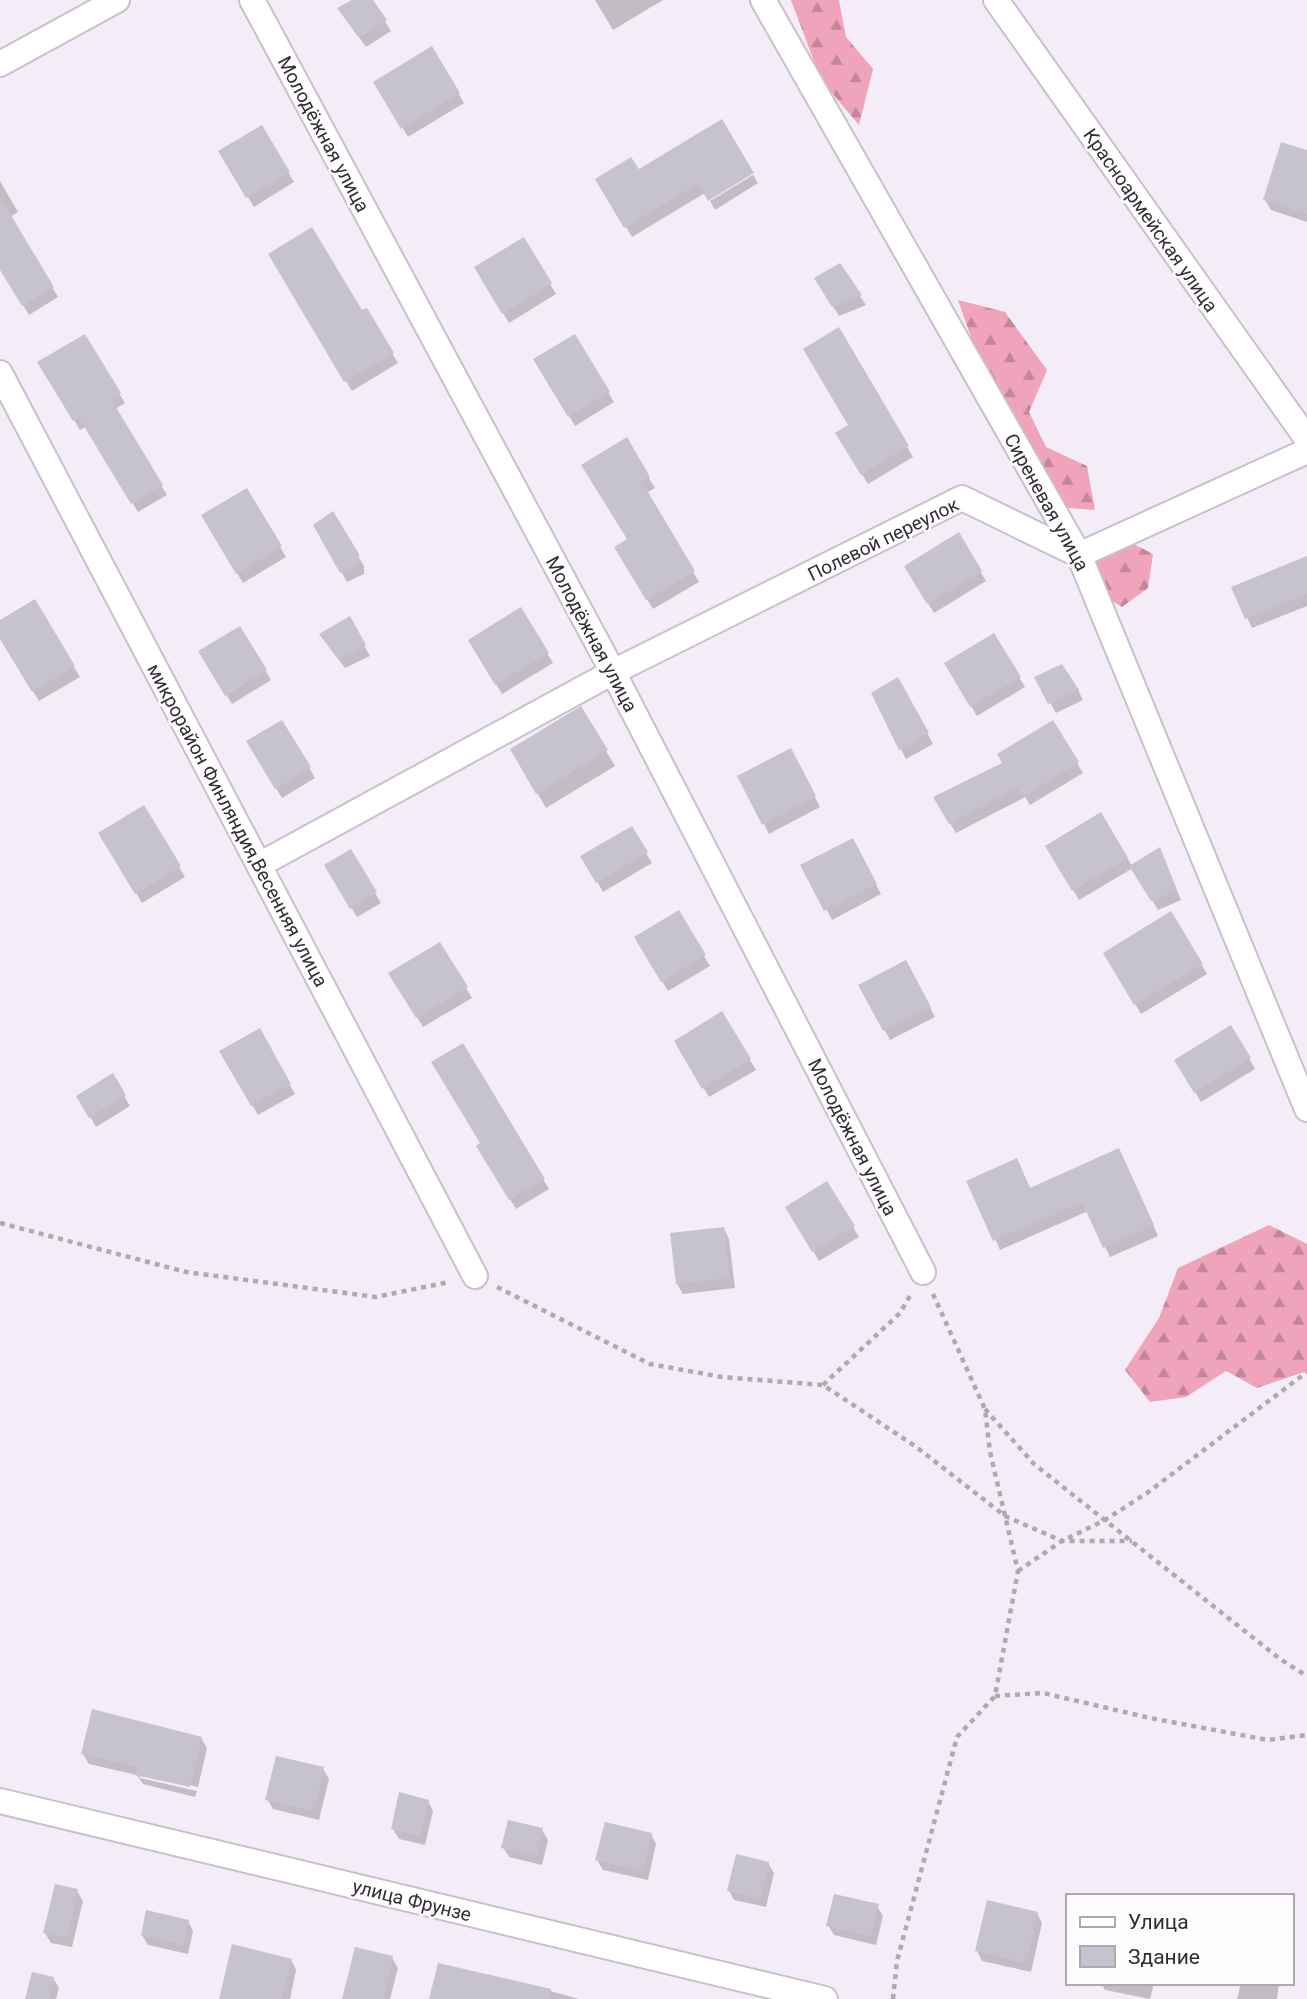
<svg xmlns="http://www.w3.org/2000/svg" width="1307" height="1999" viewBox="0 0 1307 1999" font-family="Roboto,sans-serif">
  <defs>
    <pattern id="forest-firs" width="22" height="20" patternUnits="userSpaceOnUse" patternTransform="scale(1.75)"><rect width="22" height="20" fill="#f0a4bb"/><path d="M5 1l3.5 6h-7zM16 11l3.5 6h-7z" fill="#c38699"/></pattern>
  </defs>
  <rect width="100%" height="100%" fill="#f4ecf7"/>
  <path fill="url(#forest-firs)" d="M791,0H839L846,37L873,69L859,125L821,80Z
    M958,300L1005,312L1047,370L1029,412L1046,447L1087,466L1095,510L1067,508L1028,465L983,371Z
    M1126,540L1153,554L1148,588L1122,607L1105,597L1094,562Z
    M1269,1225L1307,1244V1371L1257,1388L1226,1371L1186,1397L1150,1402L1125,1370L1159,1318L1178,1268Z"/>
  <path fill="#0003" d="M356,0H371L391,31L366,47L339,9Z
    M595,0H663L613,30Z
    M431,49L464,103L408,137L375,82Z
    M261,128L294,182L254,207L221,152Z
    M1307,152V222L1271,210L1265,200Z
    M638,172H752L705,193L632,237L597,180Z
    M753,175L758,183L715,210L710,201Z
    M0,181L18,212L10,217L58,297L29,315L0,267Z
    M524,239L556,294L509,323L476,268Z
    M270,255L362,313L366,310L398,363L352,391Z
    M816,279L860,296L866,305L839,316Z
    M838,329L913,457L868,484L837,433L851,425Z
    M84,336L125,403L115,409L167,495L138,512L86,426L80,430L40,363Z
    M574,337L614,402L575,426L536,360Z
    M626,440L655,488L646,493L699,582L653,609L616,548L629,540Z
    M246,490L286,557L243,583L203,516Z
    M333,513L364,566V574L347,582L315,525Z
    M958,535L986,581L934,613L906,567Z
    M1307,569V606L1252,628L1233,588Z
    M34,601L80,677L39,701L0,636V622Z
    M521,610L553,663L502,694L470,640Z
    M349,619L370,656L345,668L327,644Z
    M240,628L271,680L232,704L200,652Z
    M994,635L1025,687L977,716L946,664Z
    M1036,678L1078,690L1083,700L1056,713Z
    M897,679L933,744L906,759L901,749Z
    M581,709L615,766L546,808L512,749Z
    M282,722L315,778L282,798L248,742Z
    M1052,722L1083,773L1030,805L1025,797L956,833L935,798L1004,764Z
    M796,760L820,807L769,834L764,824Z
    M143,808L185,877L142,903L101,834Z
    M1100,814L1132,866L1160,850L1181,900L1158,910L1133,868L1079,900L1047,846Z
    M631,828L652,863L603,892L583,857Z
    M858,850L881,894L832,920L803,866Z
    M350,851L381,903L357,917L326,866Z
    M678,913L710,966L668,991L636,938Z
    M1171,913L1207,974L1141,1014L1105,953Z
    M440,944L472,998L423,1027L391,974Z
    M911,972L935,1017L890,1040L861,986Z
    M722,1013L756,1070L709,1097L676,1041Z
    M1231,1027L1255,1069L1201,1102L1176,1061Z
    M259,1030L295,1094L258,1115L221,1051Z
    M462,1045L549,1189L516,1209L478,1146L482,1144Z
    M112,1075L130,1106L96,1127L78,1096Z
    M1124,1160L1158,1236L1110,1257L1088,1211L1000,1250L969,1182L1030,1190Z
    M827,1184L859,1237L819,1261L787,1207Z
    M724,1229L729,1239L735,1288L683,1294L677,1284L672,1235Z
    M201,1738L207,1748L198,1787L140,1774V1778L197,1791L195,1797L143,1784L137,1775L89,1764L83,1754Z
    M323,1769L329,1779L319,1820L273,1809L267,1799Z
    M428,1801L433,1811L425,1845L399,1839L393,1829Z
    M542,1830L548,1840L542,1865L509,1857L503,1847Z
    M651,1834L656,1844L648,1880L603,1870L597,1860Z
    M768,1863L774,1873L766,1907L734,1900L729,1890Z
    M77,1891L83,1901L72,1947L51,1943L45,1933Z
    M877,1906L883,1916L876,1945L834,1935L828,1925Z
    M1037,1913L1042,1923L1031,1972L982,1961L977,1951Z
    M188,1921L193,1931L188,1954L148,1945L142,1935Z
    M392,1958L398,1968L390,1999H346Z
    M291,1960L296,1970L290,1999H221Z
    M53,1978L59,1988L56,1999H27Z
    M1101,1983H1154L1150,1999L1105,1990Z
    M1241,1983H1279L1277,1999H1237Z
    M547,1990L579,1999H431Z"/>
  <path fill="#c6c3cf" d="M352,0H373L387,20L359,38L337,8Z
    M432,46L460,93L401,129L373,82Z
    M722,119L754,173L708,201L698,184L624,228L595,179L631,157L639,169Z
    M262,125L290,172L246,198L218,151Z
    M1281,142L1307,150V214L1263,200Z
    M0,197L54,287L22,306L0,270Z
    M312,227L362,310L367,308L394,353L344,382L268,254Z
    M524,237L552,283L502,314L474,267Z
    M840,263L862,295L832,307L814,278Z
    M839,327L909,446L861,475L835,433L848,425L803,349Z
    M85,334L121,393L111,399L163,485L131,504L79,418L73,421L37,362Z
    M575,334L610,392L568,417L533,359Z
    M627,437L650,477L642,482L695,571L646,600L614,547L627,539L581,465Z
    M247,488L282,546L236,574L201,515Z
    M333,511L359,554V564L340,573L313,525Z
    M959,532L982,571L927,604L904,566Z
    M1307,556V594L1245,619L1231,587Z
    M35,599L75,666L32,692L0,639V620Z
    M521,607L549,653L495,685L468,640Z
    M350,616L366,645L338,659L319,634Z
    M240,626L267,670L225,696L198,651Z
    M994,633L1021,677L970,707L944,663Z
    M1062,664L1079,690L1048,704L1034,677Z
    M898,677L929,733L899,750L871,693Z
    M581,706L608,750L536,794L510,749Z
    M282,720L311,767L275,789L246,741Z
    M1053,720L1079,762L1023,797L1017,788L949,824L933,797L1002,763L997,754Z
    M791,748L816,796L762,825L737,776Z
    M144,805L181,866L135,894L98,833Z
    M1101,812L1128,858L1072,891L1045,846Z
    M632,826L648,852L596,883L580,856Z
    M853,838L877,884L824,911L800,865Z
    M1160,847L1177,890L1151,901L1129,866Z
    M351,849L377,892L350,909L324,865Z
    M679,910L706,955L661,982L634,937Z
    M1171,911L1203,964L1134,1005L1103,953Z
    M440,942L468,987L416,1018L388,973Z
    M906,960L931,1007L883,1031L858,985Z
    M722,1011L751,1059L702,1089L674,1041Z
    M1231,1025L1251,1058L1194,1093L1174,1060Z
    M260,1028L291,1084L251,1106L219,1051Z
    M463,1043L545,1179L509,1200L476,1146L480,1143L431,1062Z
    M113,1073L126,1095L89,1118L76,1096Z
    M1119,1148L1154,1225L1103,1248L1082,1202L993,1241L966,1181L1017,1158L1030,1188Z
    M827,1181L855,1226L812,1252L785,1207Z
    M724,1227L730,1278L676,1284L670,1233Z
    M92,1709L202,1737L190,1787L135,1775L137,1767L81,1754Z
    M276,1756L324,1767L314,1811L265,1800Z
    M399,1792L429,1800L420,1836L391,1829Z
    M508,1820L543,1828L537,1856L501,1848Z
    M605,1822L652,1833L643,1871L595,1860Z
    M736,1854L769,1862L760,1898L727,1891Z
    M55,1884L78,1889L67,1938L43,1933Z
    M834,1894L879,1904L871,1936L826,1926Z
    M987,1900L1038,1912L1026,1963L975,1951Z
    M146,1910L189,1920L183,1945L141,1935Z
    M232,1944L292,1959L282,1999H219Z
    M355,1947L393,1956L383,1999H342Z
    M438,1963L551,1989L550,1999H429Z
    M32,1972L54,1977L49,1999H25Z"/>
  <g fill="none" stroke-linecap="round" stroke-linejoin="round">
    <g stroke="#c8c0ca" stroke-width="28">
      <path id="street" d="M252,0L613,672L923,1272
        M763,0L1079,555L1307,1109
        M996,0L1307,439
        M0,64L117,0
        M0,373L475,1276
        M259,865L613,672L962,498L1079,555L1307,451
        M0,1801L825,1999"/>
    </g>
    <path stroke="#afa9b2" stroke-width="4.5" stroke-dasharray="5 5" stroke-linecap="butt" d="M0,1223L186,1272L376,1297L449,1282
      M497,1287L650,1364L722,1377L823,1385L915,1446L1005,1516L1062,1541H1132
      M823,1385L900,1313L911,1294
      M985,1409L1034,1464L1280,1659L1307,1676
      M1018,1571L1062,1541L1105,1520L1147,1493L1307,1372
      M995,1696L1043,1693L1150,1718L1268,1740L1307,1735
      M893,1999L897,1961L957,1737L995,1696L1018,1571L990,1452L985,1409L933,1294"/>
    <use href="#street" stroke="#fff" stroke-width="24"/>
  </g>
  <g text-anchor="middle" stroke-width="5" stroke-linejoin="round" paint-order="stroke">
    <g font-size="19" fill="#312e32" stroke="#fefcfe">
      <text transform="translate(324 134) rotate(62)" y="7">Молодёжная улица</text>
      <text transform="translate(1151 220) rotate(55)" y="7">Красноармейская улица</text>
      <text transform="translate(1047 502) rotate(61)" y="7">Сиреневая улица</text>
      <text transform="translate(883 539) rotate(-26)" y="7">Полевой переулок</text>
      <text transform="translate(592 634) rotate(62)" y="7">Молодёжная улица</text>
      <text transform="translate(238 825) rotate(62)" y="7">микрорайон Финляндия,Весенняя улица</text>
      <text transform="translate(853 1137) rotate(63)" y="7">Молодёжная улица</text>
      <text transform="translate(412 1900) rotate(14)" y="7">улица Фрунзе</text>
    </g>
  </g>
  <rect x="1066" y="1894" width="228" height="91" fill="#fefcfe" stroke="#acaaac" stroke-width="2"/>
  <rect x="1080" y="1917" width="35" height="10" fill="#ffffff" stroke="#acaaac" stroke-width="2"/>
  <text x="1128" y="1929" font-size="21" fill="#312e32">Улица</text>
  <rect x="1080" y="1946" width="35" height="21" fill="#c6c3cf" stroke="#acaaac" stroke-width="2"/>
  <text x="1128" y="1964" font-size="21" fill="#312e32">Здание</text>
</svg>
